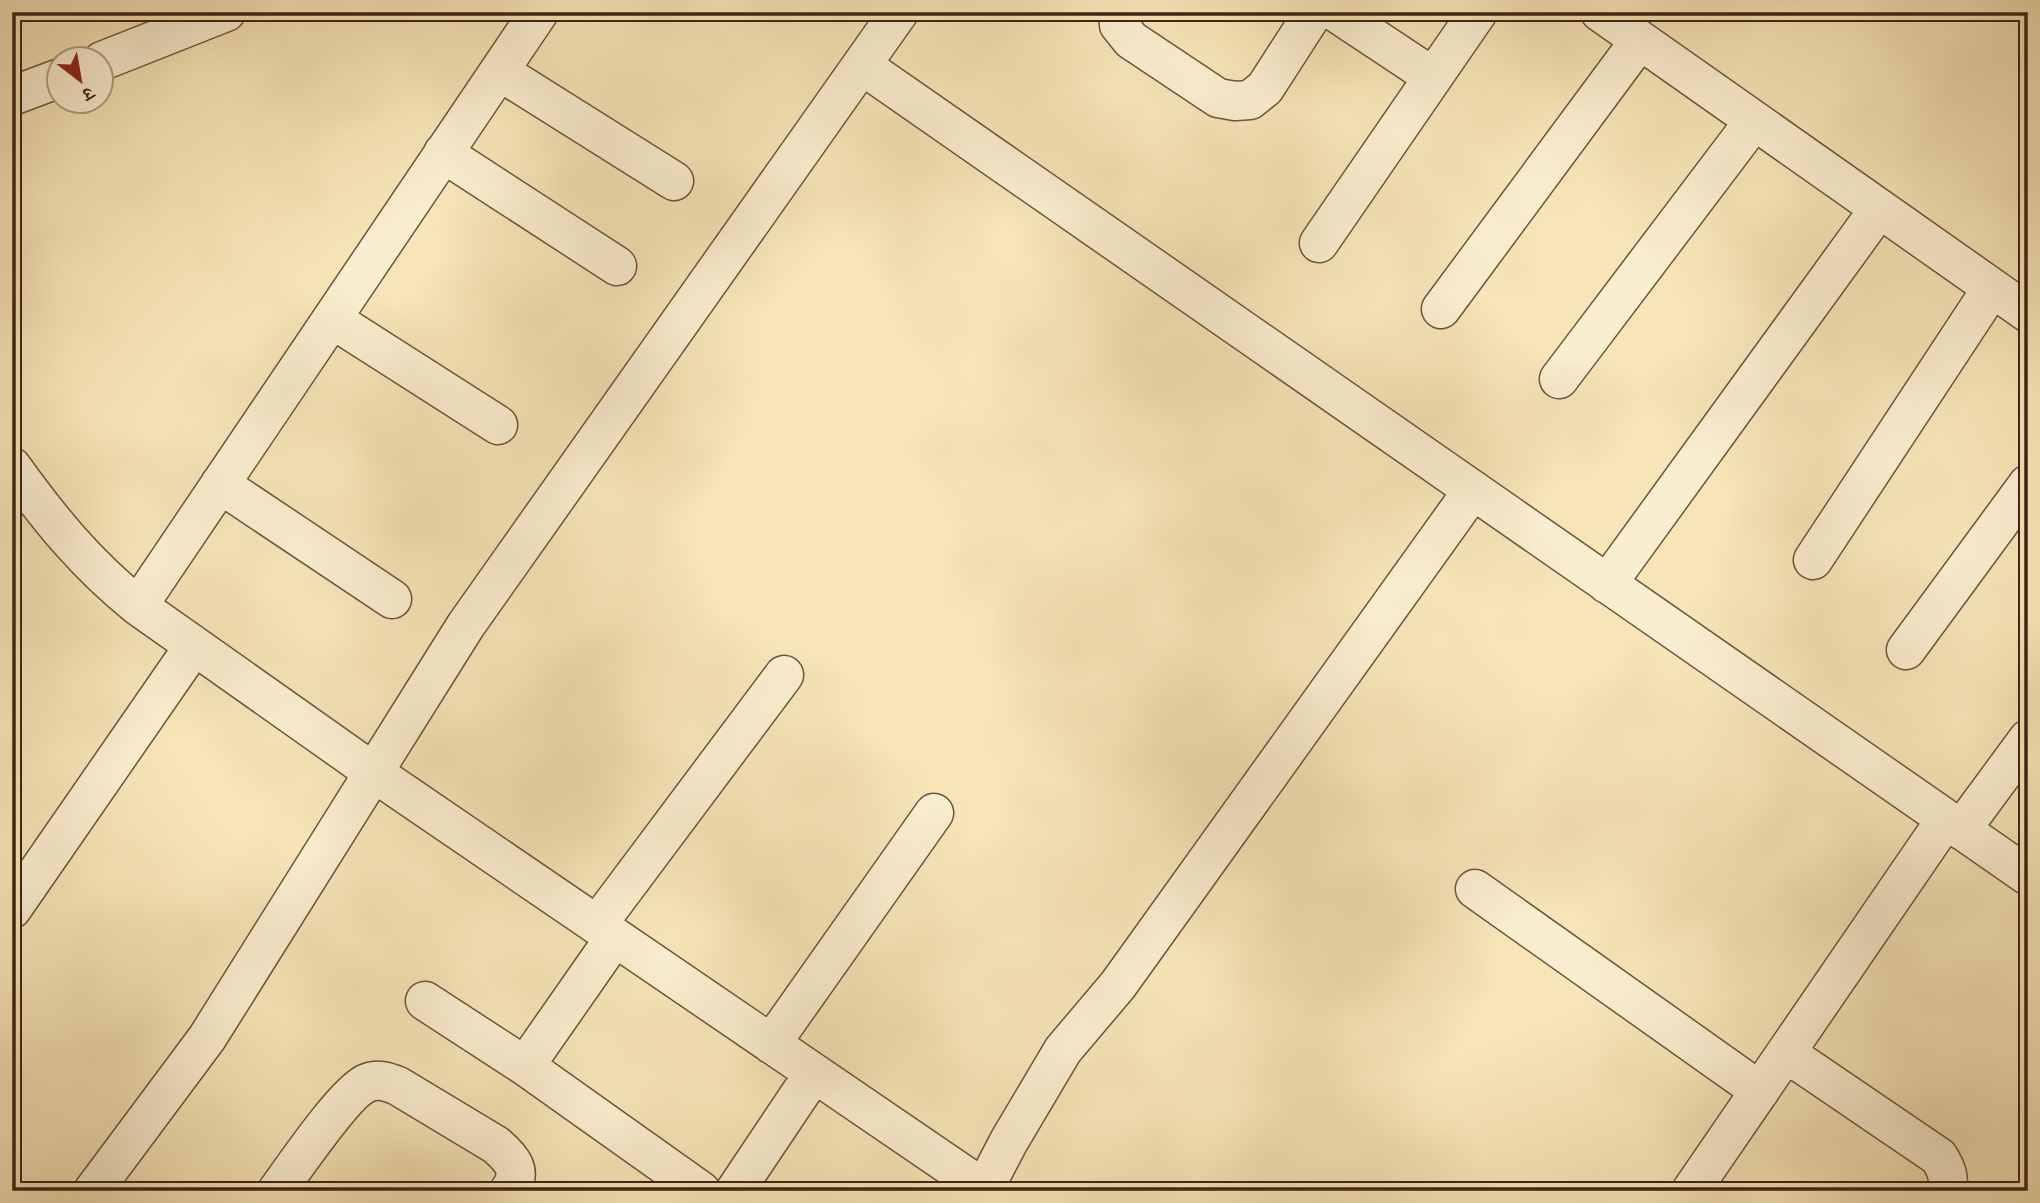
<svg xmlns="http://www.w3.org/2000/svg" width="2040" height="1203" viewBox="0 0 2040 1203" font-family="'Sorts Mill Goudy','Noto Serif Devanagari',serif">
  <rect width="100%" height="100%" fill="#f7e5b7"/>
  <filter id="stains"><feTurbulence type="fractalNoise" baseFrequency=".00286" numOctaves="4"/><feColorMatrix values="0 0 0 0 .2 0 0 0 0 .09 0 0 0 0 .02 0 0 0 .5 -.17"/></filter>
  <radialGradient id="worn" r=".72"><stop offset=".6" stop-color="#630" stop-opacity="0"/><stop offset="1" stop-color="#630" stop-opacity=".3"/></radialGradient>
  <g fill="none" stroke-linecap="round" stroke-linejoin="round">
    <g stroke="#6d543e" stroke-width="41">
      <path id="minor" d="M1118,12L1119,25L1131,40L1218,98L1235,101L1250,100L1265,88L1314,12
        M1335,12L1433,77
        M1600,12L2028,313
        M102,61L226,12
        M863,66L2028,876
        M499,71L674,181
        M12,96L60,78
        M443,153L617,266
        M1319,243L1478,12
        M1441,309L1640,40
        M332,319L498,425
        M1559,379L1754,121
        M12,467C50,520 87,565 138,606L373,772L987,1191
        M220,484L392,599
        M1813,560L1992,288
        M1607,584L1879,209
        M138,606L539,12
        M1906,650L2028,484
        M1961,830L2028,739
        M1475,889L1760,1091
        M12,909L194,646
        M597,925L784,675
        M615,937L525,1066L701,1191
        M425,1001L525,1066
        M771,1044L934,813
        M1786,1053L1939,1157C1945,1167 1951,1178 1946,1191
        M984,1189L1009,1141L1063,1050L1118,985L1473,490
        M93,1191L207,1038L466,625L899,12
        M277,1191C293,1169 346,1091 367,1083C378,1078 388,1082 398,1086L496,1145C511,1158 524,1171 509,1191
        M735,1191L814,1073
        M1691,1191L1946,819"/>
    </g>
    <use href="#minor" stroke="#faeed0" stroke-width="38"/>
  </g>
  <rect width="2040" height="1203" fill="none" stroke="#f7e5b7" stroke-width="42"/>
  <rect x="14" y="14" width="2012" height="1175" fill="none" stroke="#3f2316" stroke-width="3.5"/>
  <rect x="21" y="21" width="1998" height="1161" fill="none" stroke="#3f2316" stroke-width="2"/>
  <g transform="translate(80 80) rotate(149)"><circle r="33" fill="#faeed0" stroke="#af9d86" stroke-width="2"/>
  <path d="M0-5L12 26L0 18L-12 26Z" fill="#8f2418"/>
  <text y="-10" font-size="19" font-weight="bold" text-anchor="middle" fill="#3f2316">उ</text>
  </g>
  <rect width="100%" height="100%" filter="url(#stains)"/>
  <rect width="100%" height="100%" fill="url(#worn)"/>
</svg>
